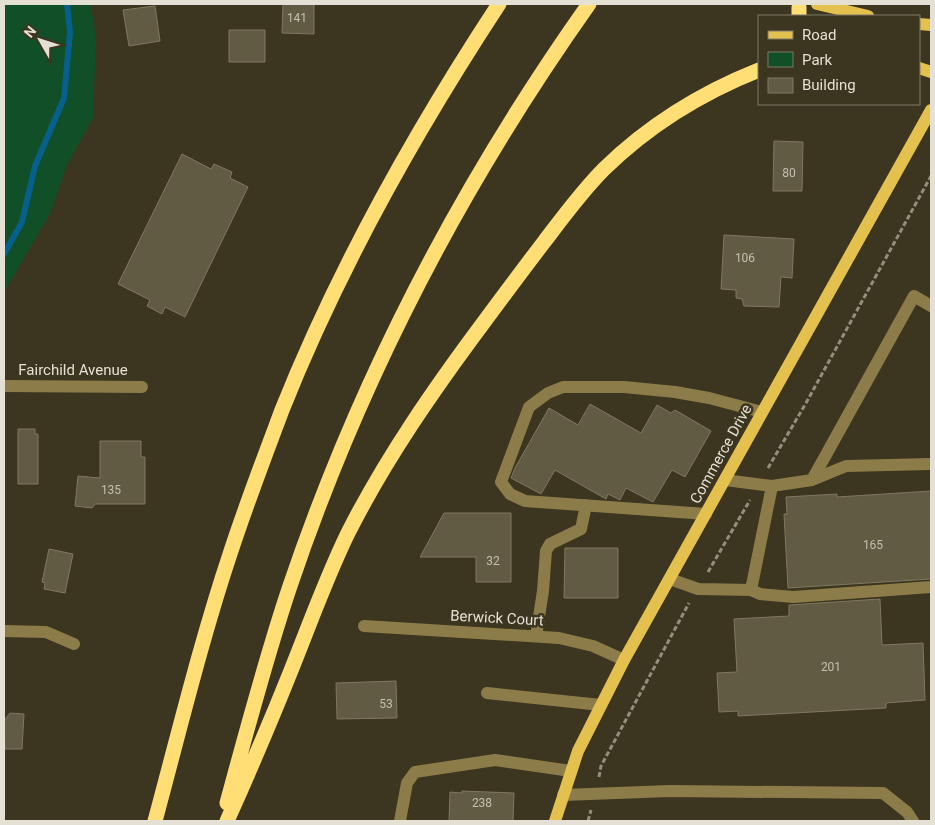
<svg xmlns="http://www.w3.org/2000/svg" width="935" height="825" viewBox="0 0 935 825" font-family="Roboto,sans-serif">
  <rect width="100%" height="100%" fill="#3c351f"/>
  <path fill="#114f28" d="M4,4H91L96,40L93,118L67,165L50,214L4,292Z"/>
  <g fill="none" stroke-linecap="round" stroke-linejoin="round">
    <path stroke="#07608b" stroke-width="6" d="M4,254L22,222L35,166L64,98L70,32L67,4"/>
  </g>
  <path fill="#625b44" stroke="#807860" d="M283,4H314V34L282,33Z
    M155,6L160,41L129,46L123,10Z
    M229,30H265V62H229Z
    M774,141L803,142L802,191H773Z
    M182,154L211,169L214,164L232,172L230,178L248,187L185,317L165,307L162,314L147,306L150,300L118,284Z
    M724,235L794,239L792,278L781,277L779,307L744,306L742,299L736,298V290L721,289Z
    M590,404L641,433L657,405L671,413L675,410L711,431L685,477L672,470L653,502L626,488L620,500L608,494L606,499L555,470L541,494L511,478L515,468L549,408L578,425Z
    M18,429H35V434H38V484H18Z
    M100,441H141V457H145V504H95L92,508L75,506L78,476L100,478Z
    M931,491V579L788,588L784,514H787L786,497L837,494V497Z
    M444,513H511V582H476V557H420Z
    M565,548H618V598H564Z
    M49,549L73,554L65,593L44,589L45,583L42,582Z
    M880,599L882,645L923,643L925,700L886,703V708L738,716V711L719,712L717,673L737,672L734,619L789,616V605Z
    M396,681L397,718L337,719L336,683Z
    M10,713L24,714L22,749H5L4,721Z
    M462,791L514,793L513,821H449L450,792L462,793Z"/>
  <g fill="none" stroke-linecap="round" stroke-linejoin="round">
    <path stroke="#948f7d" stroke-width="3" stroke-dasharray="5 2.5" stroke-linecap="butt" d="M768,468L806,403L931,176
      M708,572L750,500
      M599,777L601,766L689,603
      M588,821L591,810"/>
    <path stroke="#8c7c49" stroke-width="12" d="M4,386L142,387
      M812,480L914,296L931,306
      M772,486L812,480L846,466L931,464
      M706,514L525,501L510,494L501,482L529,407L548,393L563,387H624L675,392L709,398L762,412
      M670,579L698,589L751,590L772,486L725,480
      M751,590L760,594L793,597L931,587
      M364,626L559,638L593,646L624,660
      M4,631L46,632L74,644
      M536,636L543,591L546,551L550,544L581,529L586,505
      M487,693L601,705
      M563,795L670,791L883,793L907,812L913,821
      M400,821L407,783L415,772L495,760L571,771"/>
    <path stroke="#e4c14e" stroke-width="12" d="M817,4L868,16
      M919,24L931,25
      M919,68L931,72
      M555,821L578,751L624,660L931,110"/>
    <path stroke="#ffde75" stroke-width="15" d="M799,7V16
      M227,803C247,730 266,657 290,586C360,379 463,182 589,4
      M155,821C179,732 201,641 230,554C246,505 264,458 282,410C339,267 415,132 499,4
      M227,821C249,772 270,723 290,673C309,626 326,578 348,533C386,458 434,389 484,322C504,295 524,268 544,242C563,217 582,191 604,169C649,125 701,93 759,70"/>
  </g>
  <g text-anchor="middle" stroke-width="5" stroke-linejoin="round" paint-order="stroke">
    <g font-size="12" fill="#c4bfaf">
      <text x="297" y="22">141</text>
      <text x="789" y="177">80</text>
      <text x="745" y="262">106</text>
      <text x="111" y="494">135</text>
      <text x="873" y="549">165</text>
      <text x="493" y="565">32</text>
      <text x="831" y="671">201</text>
      <text x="386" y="708">53</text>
      <text x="482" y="807">238</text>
    </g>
    <g font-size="15" fill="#e4e0d3" stroke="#3c351f">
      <text x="73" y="375">Fairchild Avenue</text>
      <text transform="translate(721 454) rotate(-61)" y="5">Commerce Drive</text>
      <text transform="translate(497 618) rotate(3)" y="5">Berwick Court</text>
    </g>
  </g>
  <rect width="935" height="825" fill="none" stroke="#e4e0d3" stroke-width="10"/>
  <rect x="758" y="15" width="162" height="90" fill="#3c351f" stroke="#7f7967"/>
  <rect x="768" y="31" width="25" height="8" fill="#e4c14e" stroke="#7f7967"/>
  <text x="802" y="40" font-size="15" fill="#e4e0d3">Road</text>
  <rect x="768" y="52" width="25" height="15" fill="#114f28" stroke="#7f7967"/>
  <text x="802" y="65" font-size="15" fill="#e4e0d3">Park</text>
  <rect x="768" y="78" width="25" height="15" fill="#625b44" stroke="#7f7967"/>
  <text x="802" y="90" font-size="15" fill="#e4e0d3">Building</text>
  <g transform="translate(40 40) rotate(309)" stroke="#3c351f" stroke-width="4" paint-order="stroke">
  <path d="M0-4L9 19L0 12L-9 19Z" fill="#e4e0d3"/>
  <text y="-8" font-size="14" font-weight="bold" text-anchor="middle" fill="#e4e0d3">N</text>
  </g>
</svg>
